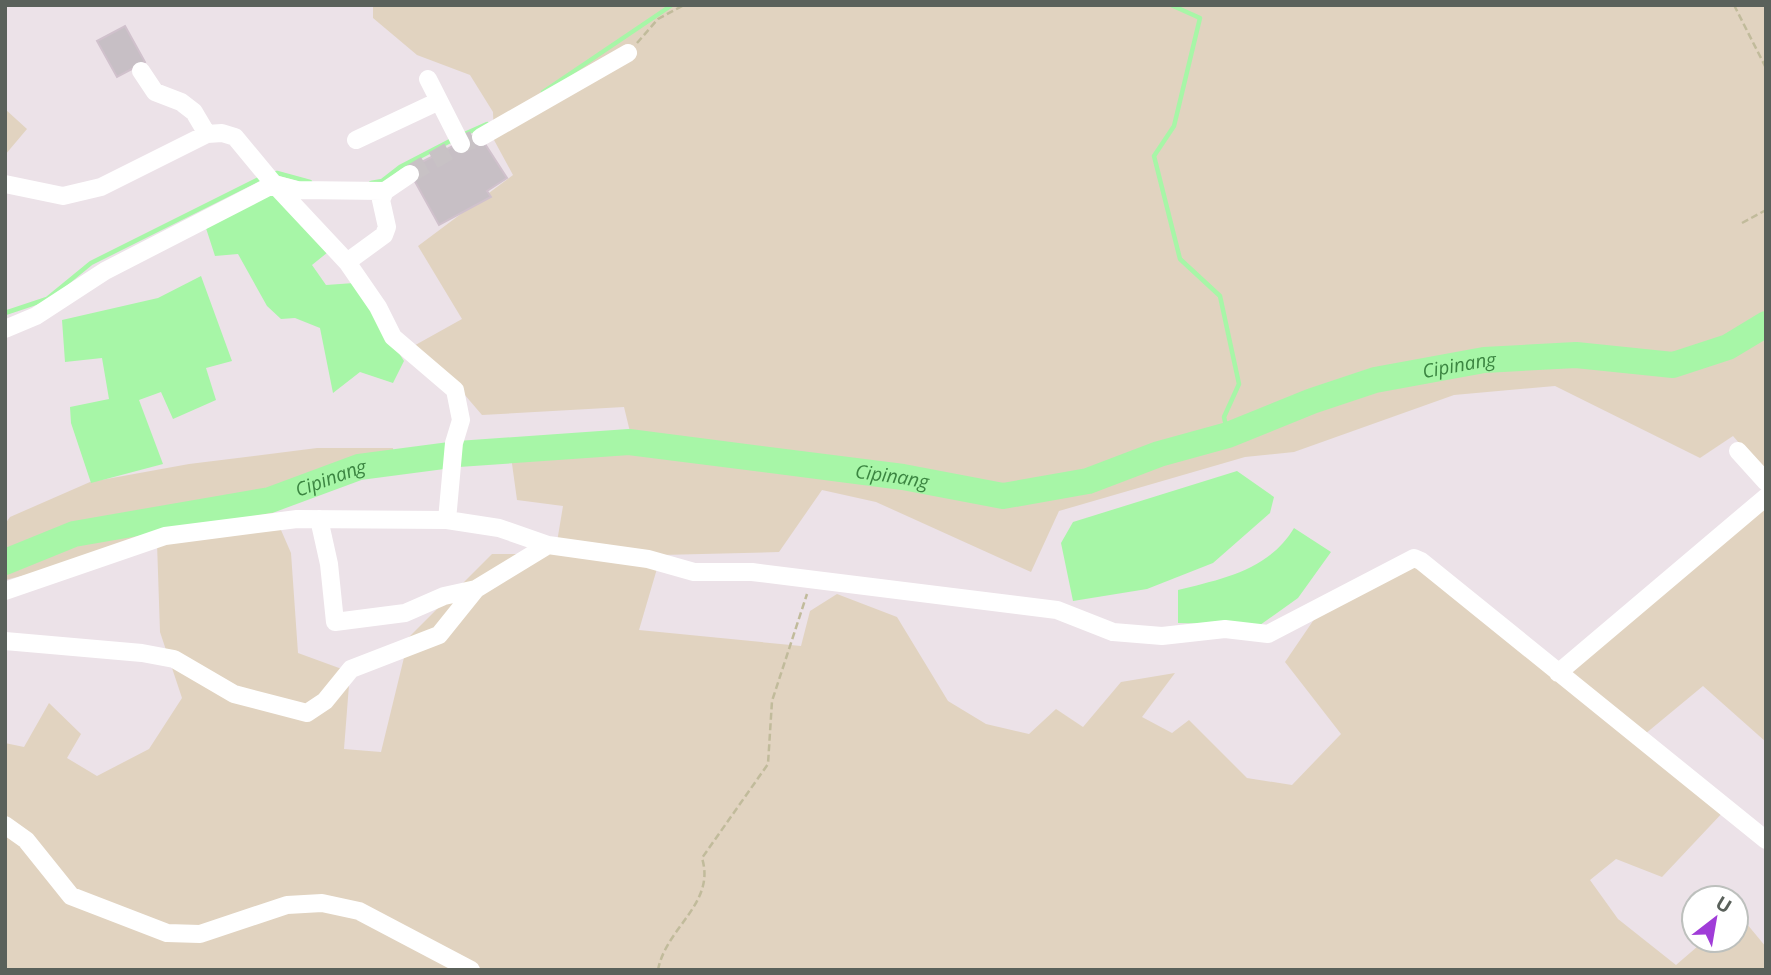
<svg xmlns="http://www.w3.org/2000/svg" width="1771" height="975" viewBox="0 0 1771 975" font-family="'Open Sans',sans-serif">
  <rect width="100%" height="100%" fill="#ece2e8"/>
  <path fill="#e1d3c0" d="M373,5H1766V474L1733,436L1700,458L1555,386L1454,395L1294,452L1245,457L1059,511L1031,572L876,502L822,490L779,552L661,555L639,630L801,646L810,611L837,594L897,617L948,701L986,724L1029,734L1056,709L1083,727L1121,682L1175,673L1142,717L1172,733L1189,720L1247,778L1292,785L1341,734L1285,662L1330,596L1417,555L1562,675L1766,502V742L1703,686L1639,739L1725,810L1662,877L1616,859L1590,880L1618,919L1676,965L1705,940H1736L1737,912L1766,947V970H5V743L24,747L49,703L81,734L67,758L97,776L149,749L182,698L160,632L157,543L5,580V524L10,517L90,482L189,464L317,448H393L394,470L351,477L271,507L291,553L298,653L350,672L344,749L381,752L409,637L492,554H555L563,506L517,500L509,442L631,436L624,407L482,415L458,387L410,348L462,319L418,246L513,175L494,140L493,112L470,75L417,55L373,18Z
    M5,109L27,129L5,155Z"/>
  <path fill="#a7f6a7" d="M263,187L317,225L333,248L312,265L326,285L354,283L404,361L393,383L360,372L333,393L320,328L295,318L281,319L267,306L238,254L215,256L204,222Z
    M201,276L232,361L206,368L216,400L173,419L161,392L139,400L163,464L91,483L71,423L70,407L109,399L102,358L65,362L62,320L158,298Z
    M1237,471L1274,497L1270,513L1213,563L1147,589L1073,601L1061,543L1073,522Z
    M1294,528L1331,552L1298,598L1260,625L1178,623V590C1222,579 1269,570 1294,528Z"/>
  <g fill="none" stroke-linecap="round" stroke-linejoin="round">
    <path stroke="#a7f6a7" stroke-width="4.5" d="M1171,5L1200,18L1174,126L1154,156L1180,259L1220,296L1239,384L1224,417L1228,435
      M543,92L672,5
      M460,136L487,124
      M271,175L277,173L310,182
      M371,183L382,181L400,167L452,140
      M5,313L47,299L91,263L263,177"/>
    <path stroke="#a7f6a7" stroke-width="26" id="s1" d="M5,562L74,534L270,500L359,467L458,454L629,442L903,477L1003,496L1088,481L1159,454L1228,435L1312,401L1375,380L1484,360L1576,355L1673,365L1728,347L1766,324"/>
  </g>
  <path fill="#c7bfc5" stroke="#d0c1cc" stroke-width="2" d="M125,26L145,62L117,77L97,41Z
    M478,133L507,178L487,191L491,197L439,225L408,169Z"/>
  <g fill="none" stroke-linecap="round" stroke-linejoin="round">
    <path stroke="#c8c2c5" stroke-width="18" stroke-dasharray="18 9" stroke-linecap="butt" d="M410,174L461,144L481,137"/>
    <path stroke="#c1bb9b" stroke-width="2.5" stroke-dasharray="7 3.5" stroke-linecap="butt" d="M1734,5L1766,68
      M637,43L658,19L684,5
      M1742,223L1766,210
      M658,970C666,927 716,904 702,858L768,764L772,701L807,594"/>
    <path stroke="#fff" stroke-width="18" d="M141,71L155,92L181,102L194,112L207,134
      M428,79L461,144
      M481,137L628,53
      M356,140L439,101
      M5,184L63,196L101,187L207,134L222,133L235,137L274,184L347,262L378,307L393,337L455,390L461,420L454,443L447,520
      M347,262L384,235L387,227L381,200L385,191L410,174
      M5,329L36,316L105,271L274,184L297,190L385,191
      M1738,451L1766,482
      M319,519L329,564L335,622L405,613L444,596L476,589
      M5,591L165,536L297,519L447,520L499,528L548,545L648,559L694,572H752L1057,610L1113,632L1162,636L1225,629L1268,634L1414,558L1421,561L1766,840
      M5,641L142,653L174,659L234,694L307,713L325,701L351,669L439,635L476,589L548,545
      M1558,673L1766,497
      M5,825L26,840L71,896L167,933L200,934L287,905L322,903L359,911L471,970"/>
  </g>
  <g text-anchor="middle" stroke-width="6" stroke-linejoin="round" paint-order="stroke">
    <g font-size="19" font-style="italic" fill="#3b8541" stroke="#fff">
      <text dy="7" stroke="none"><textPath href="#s1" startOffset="1494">Cipinang</textPath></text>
      <text dy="7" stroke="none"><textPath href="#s1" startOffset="905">Cipinang</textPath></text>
      <text dy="7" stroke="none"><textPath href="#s1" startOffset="338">Cipinang</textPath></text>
    </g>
  </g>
  <rect width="1771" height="975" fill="none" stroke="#5a615b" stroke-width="14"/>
  <g transform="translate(1715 919) rotate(31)"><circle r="33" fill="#ffffff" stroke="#bdc0bd" stroke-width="2"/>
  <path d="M0-5L12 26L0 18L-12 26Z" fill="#a03cd8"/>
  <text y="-10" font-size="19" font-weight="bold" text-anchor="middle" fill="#5a615b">U</text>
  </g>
</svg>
